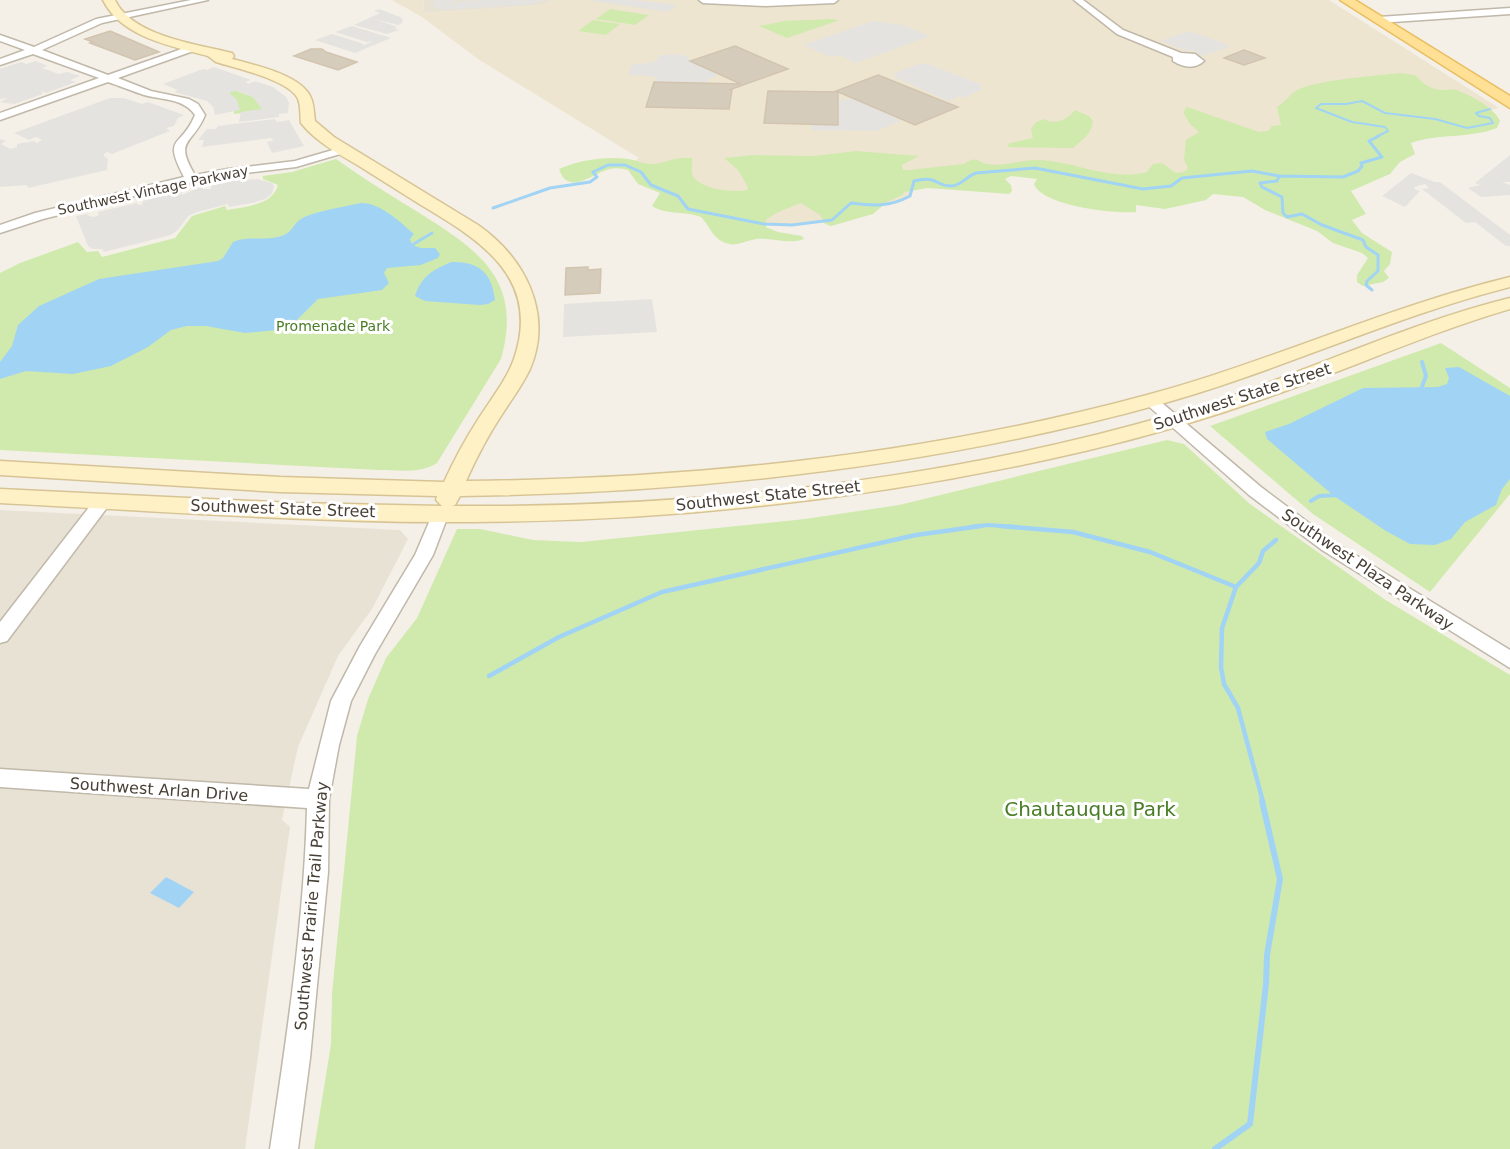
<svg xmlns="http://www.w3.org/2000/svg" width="1510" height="1149" viewBox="0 0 1510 1149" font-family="'DejaVu Sans',sans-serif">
  <rect width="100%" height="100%" fill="#f4f0e7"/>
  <path fill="#e8e2d5" d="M424,0H553L542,5L423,13Z
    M0,510L400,530L408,539L372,609L338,656L298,747L282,820L290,827L245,1149H0Z"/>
  <path fill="#eee5d0" d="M392,0H424L423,13L541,5L553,0H1329L1499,108L1171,186L1048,171L914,181L910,196L901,201L815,223L792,225L764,224L629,164L639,158L478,59L422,17Z"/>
  <path fill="#d0eaae" d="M610,9L649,15L635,25L596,19Z
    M830,19L840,20L787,38L759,26L785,21Z
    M593,20L620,24L606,35L578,31Z
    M1399,73L1415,75C1422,83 1431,90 1443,90C1448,90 1453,89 1457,90C1471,96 1493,106 1500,121L1497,128C1469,139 1439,133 1411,143L1415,154L1400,162L1390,174L1351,191L1366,214L1352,220L1362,233L1392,252L1390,264L1384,271L1389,278L1383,282L1363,286L1357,282V275L1368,258L1362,253L1333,243L1317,231L1265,210L1243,197L1213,194L1206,200L1165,209L1136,205V212C1115,214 1042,206 1034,184L1037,179L1011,176L1005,179L1011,185L1012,191L1009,194L928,188L904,192L903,195L887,202L873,214L831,226L825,224L820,215L801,203C789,208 777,211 766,220V227L778,232L802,236L804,239C789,245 771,237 756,239C744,241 735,248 723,242C712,237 709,225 701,217C686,211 665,215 652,206L660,193L638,184L628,170C620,168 612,167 604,171C591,176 567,195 559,169C579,160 606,156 628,159C636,160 643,164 651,164C665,164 674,156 692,158C693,164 690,171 693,176C700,189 733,193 747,190L748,187L738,170L724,158L753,155L814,156L856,151L919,156L902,165L903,170H909L964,164C977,155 976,162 988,164C1005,167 1022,159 1039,160C1076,161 1110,182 1147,172L1153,164L1162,163L1176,173L1184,172L1188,168L1184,160L1186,140L1199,132L1190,124L1183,112L1187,107L1259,132L1268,131L1272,126L1281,125L1277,107C1283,103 1288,97 1294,92C1310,80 1376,76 1399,73Z
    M234,90L253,97L269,109L264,111L234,114L233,97L228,93Z
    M1075,110L1089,116L1093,121C1092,134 1082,140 1073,148L1007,147L1010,143L1033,138L1031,129L1036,122L1044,119C1056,126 1068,119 1075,110Z
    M336,159C364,179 392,196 421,214C480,251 523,281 501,359L437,463C420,474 399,470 378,470L0,450V273L20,263L78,242L87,252L98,251L102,257L175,238L192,216L225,206L227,210C245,207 273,205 278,185L263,179V176L292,172Z
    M1441,343L1510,388V494L1430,592L1313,514L1210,426Z
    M1167,440L1184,444L1250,504L1384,599L1510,675V1149H314L331,1044L332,994L357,736L368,699L386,658L417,618L457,529H480L533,540L581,542L805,519L899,505Z"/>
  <path fill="#e5e3df" d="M434,0H457L450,2L456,4L459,2L485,0H549L536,2V4L442,10V7L434,8Z
    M587,0H636L677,5L668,12Z
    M379,9L400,17L403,19L402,23L398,25L374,19L398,27L394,28L399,30L387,34L354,25L380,13L374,11Z
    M873,21L903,25L930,36L856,63L841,56H829L803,45Z
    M352,26L391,38L355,53L315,40L332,34L364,44L362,46L373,41L367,42L335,32Z
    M1189,31L1210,38L1231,46L1203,56L1195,53L1197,52L1193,50L1187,51L1160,41Z
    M681,54L717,73L715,78H708L707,83L654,82L656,78L651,76L628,75L632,64L649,63L657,60L659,55Z
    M36,61L48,66L42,68L59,74L67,72L80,76L70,80L76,82L46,93L41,91L43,94L14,104L0,102L7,98L0,99V69L21,62L26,64Z
    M918,64H928L983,85L979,87L983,89L963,98L959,96L948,101L894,77L897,75L893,74Z
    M214,67L251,80L246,82L248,84L255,81L273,87L286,97L289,103L288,113L279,114V117L239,122L241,112L262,109L253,97L238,91L228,92L237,100L240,110L215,115L213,107L207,101L174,92L178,90L163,84L203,69L207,70Z
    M110,98H124L142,104L148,102L184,115L178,118L174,126L166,128L170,131L112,154L107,152L103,155L108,159L107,170L28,188L27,185L0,187V139L6,141L1,144L11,149L17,147V144L34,141L37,143L42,140L36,137L29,140L14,133Z
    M854,99L902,120L877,131L812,130V124L838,125V115H830L833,100Z
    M275,119L277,122L289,120L304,146L272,153L267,142L274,140L271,138L202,147L204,140H198L207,129H216L218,126Z
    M1510,155V182H1502L1510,185V195L1481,197L1468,188L1480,185L1475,183Z
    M1411,173L1435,182H1440L1510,235V246H1506L1475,222L1466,223L1422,189L1429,188L1425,184L1415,187L1414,189L1420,191L1405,207L1382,196Z
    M257,179L272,183L274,186L272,194L265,199L252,203L229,207L228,204L197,212L188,216L179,229L171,235L104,252L102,249H92L88,246L76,216L87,214L89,216L94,217L99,215L98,212L137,203L138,205H142L143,201L181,192L182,195L203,186V189H211V185L225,182Z
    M652,299L657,332L563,337L564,304Z"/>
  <path fill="#a1d3f4" d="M361,203C381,203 400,222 414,234L410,239L412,245L421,248H435L440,254L438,258L421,265L387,268L384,273L389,283L382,290L318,299L294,323L277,330L245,333L206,326H187L171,330L148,347L111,366L73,374L26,371L0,379V362L12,346L18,325L39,306L99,279L218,261L223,258L233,242C249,235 267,242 284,235C292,232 294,223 301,219C311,212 348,206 361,203Z
    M451,262C478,261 492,272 495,300L488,304L480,305L425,301L415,296C422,276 431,271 451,262Z
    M1459,367L1510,396V479L1502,489L1496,505L1465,522L1451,539L1435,545L1410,544L1386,531L1334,496L1267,439L1265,432L1289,424L1363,388L1438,387L1447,384L1449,378L1445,368Z
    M166,877L194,892L179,908L150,893Z"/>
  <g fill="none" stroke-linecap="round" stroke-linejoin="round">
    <path stroke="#a1d3f4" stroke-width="2" d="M1376,137L1388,131L1385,127L1352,122L1316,108L1321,104H1346L1362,101L1385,113L1435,119L1467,128L1493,123L1490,118L1479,116L1476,113L1490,109"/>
    <path stroke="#a1d3f4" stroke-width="3" d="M1279,176L1277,181L1260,183L1262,187L1282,197L1283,213L1287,217L1302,214L1322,225L1363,240L1366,247L1378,255V271L1367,281L1366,285L1372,290
      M493,208L550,188L590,182L597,177L593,172L608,165H625L641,172L651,185L678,196L688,209L764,224L792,225L832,220L851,203C873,206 890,207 910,196L914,181C938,175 935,186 951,186C961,186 967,176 976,173L1035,168L1143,189L1171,186L1182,178L1252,171L1279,176L1343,177L1358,171L1362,166L1361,163L1382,157L1369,141L1379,136
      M412,245L432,233"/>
    <path stroke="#a1d3f4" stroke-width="4" d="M1420,392L1426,376L1422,362
      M1311,501L1319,496L1340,495
      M970,527L988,525L1018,527"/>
    <path stroke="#a1d3f4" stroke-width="4.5" d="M1000,526L1073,532L1150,552L1236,587
      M489,676L559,637L662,592L916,535L981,526
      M1263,802L1238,708L1224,684L1221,667L1222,628L1236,587L1259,563L1263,551L1276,540"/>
    <path stroke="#a1d3f4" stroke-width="6" d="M1215,1149L1250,1124L1266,984L1267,955L1280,879L1262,801"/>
  </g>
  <path fill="#d6ccbc" stroke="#d2c4af" stroke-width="1.5" d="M110,31L159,52L135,60L90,43L93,42L85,39Z
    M735,46L788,69L729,90H732L729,109L646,107L654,82L741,84L690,61Z
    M311,49H322L326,52L357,62L338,70L294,56Z
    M1244,50L1265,58L1244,65L1224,58Z
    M878,75L940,100L958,107L915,125L836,91Z
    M768,91L838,92V125L764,123Z
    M588,267V270L601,269L600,293L565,295L566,268Z"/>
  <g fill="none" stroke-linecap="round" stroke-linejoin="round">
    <g stroke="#c0b8a9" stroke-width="3">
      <path id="street" d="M191,0H208L102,23L42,50L108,75L190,46H196V50L118,78L151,91L189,99L198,104L205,115C193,145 173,139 195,175L228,169L295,161L343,147L347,148V152L296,167L228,175L174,186L43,219L0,233V225L35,213L184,177C162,135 181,149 195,115C184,98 161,100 144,95C132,91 120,86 108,82L0,120V113L99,78L33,54L0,65V59L25,50L0,41V35L34,47L96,19Z
        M699,0H838L834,3L766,6L703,3Z
        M1074,0H1083L1123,30L1181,53L1195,54L1204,61C1195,70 1182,67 1173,61V57L1117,34Z
        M1510,8V14L1379,23L1375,20L1379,17Z
        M1150,395L1155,397L1261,487L1334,542L1510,650V668L1322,550L1249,495L1145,403L1142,400Z
        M103,495L109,497L111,501L109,505L7,641L0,643V622L97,497Z
        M441,507L447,509L449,513L433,555L375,654L351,701L339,745L329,799L328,872L310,1058L298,1149H270C287,1036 304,922 307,808L0,787V769L309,789L331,701L360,646L415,555L433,513L435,509Z"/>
    </g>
    <g stroke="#d7c495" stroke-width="3">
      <path id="secondary" d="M103,0H115C132,36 196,44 232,53L234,56L232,59C254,65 302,75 311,98C314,105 314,114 315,121L334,137L478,225C524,257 554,313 530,369C522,386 511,400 501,416C487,437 476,459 466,481C695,479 926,455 1147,395C1270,362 1386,307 1510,277V287C1391,317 1280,371 1161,404C933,467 696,493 460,496L455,505L452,506C696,508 946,481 1180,412C1292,380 1397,326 1510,298V309C1438,330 1370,360 1299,386C1229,412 1158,434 1085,451C884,498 678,521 471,522C314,523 157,511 0,503V489L294,503L442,506L436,500L437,496L280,492L0,475V461L280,477L444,482C454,460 466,438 479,418C491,399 506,381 514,359C542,278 480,240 421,205C400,192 380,179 359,166C339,154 316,142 301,123C300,115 301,106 298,99C290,80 235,68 216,62L208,56C171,46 121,37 103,0Z"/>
    </g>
    <g stroke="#e9be60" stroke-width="3">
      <path id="primary" d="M1340,0H1355L1510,96V108Z"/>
    </g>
    <use href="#street" fill="#fff" fill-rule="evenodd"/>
    <use href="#secondary" fill="#fff1c6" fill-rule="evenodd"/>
    <use href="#primary" fill="#ffe095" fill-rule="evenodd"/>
  </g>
  <g text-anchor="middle" stroke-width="6" stroke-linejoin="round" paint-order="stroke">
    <g font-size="14" fill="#484036" stroke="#fff">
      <text transform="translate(153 190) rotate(-12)" y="5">Southwest Vintage Parkway</text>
    </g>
    <g font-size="14" fill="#487d26" stroke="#fff">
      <text x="333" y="331">Promenade Park</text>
    </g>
    <g font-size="16" fill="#484036" stroke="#fff">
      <text transform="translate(1242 396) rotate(-18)" y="6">Southwest State Street</text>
      <text transform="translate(768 495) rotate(-6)" y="6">Southwest State Street</text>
      <text transform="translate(283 508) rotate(2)" y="6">Southwest State Street</text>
      <text transform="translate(1368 569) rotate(34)" y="6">Southwest Plaza Parkway</text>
      <text transform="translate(159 789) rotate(4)" y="6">Southwest Arlan Drive</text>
      <text transform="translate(311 906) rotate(-85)" y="6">Southwest Prairie Trail Parkway</text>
    </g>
    <g font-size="20" fill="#487d26" stroke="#fff">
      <text x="1090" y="816">Chautauqua Park</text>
    </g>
  </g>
</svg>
